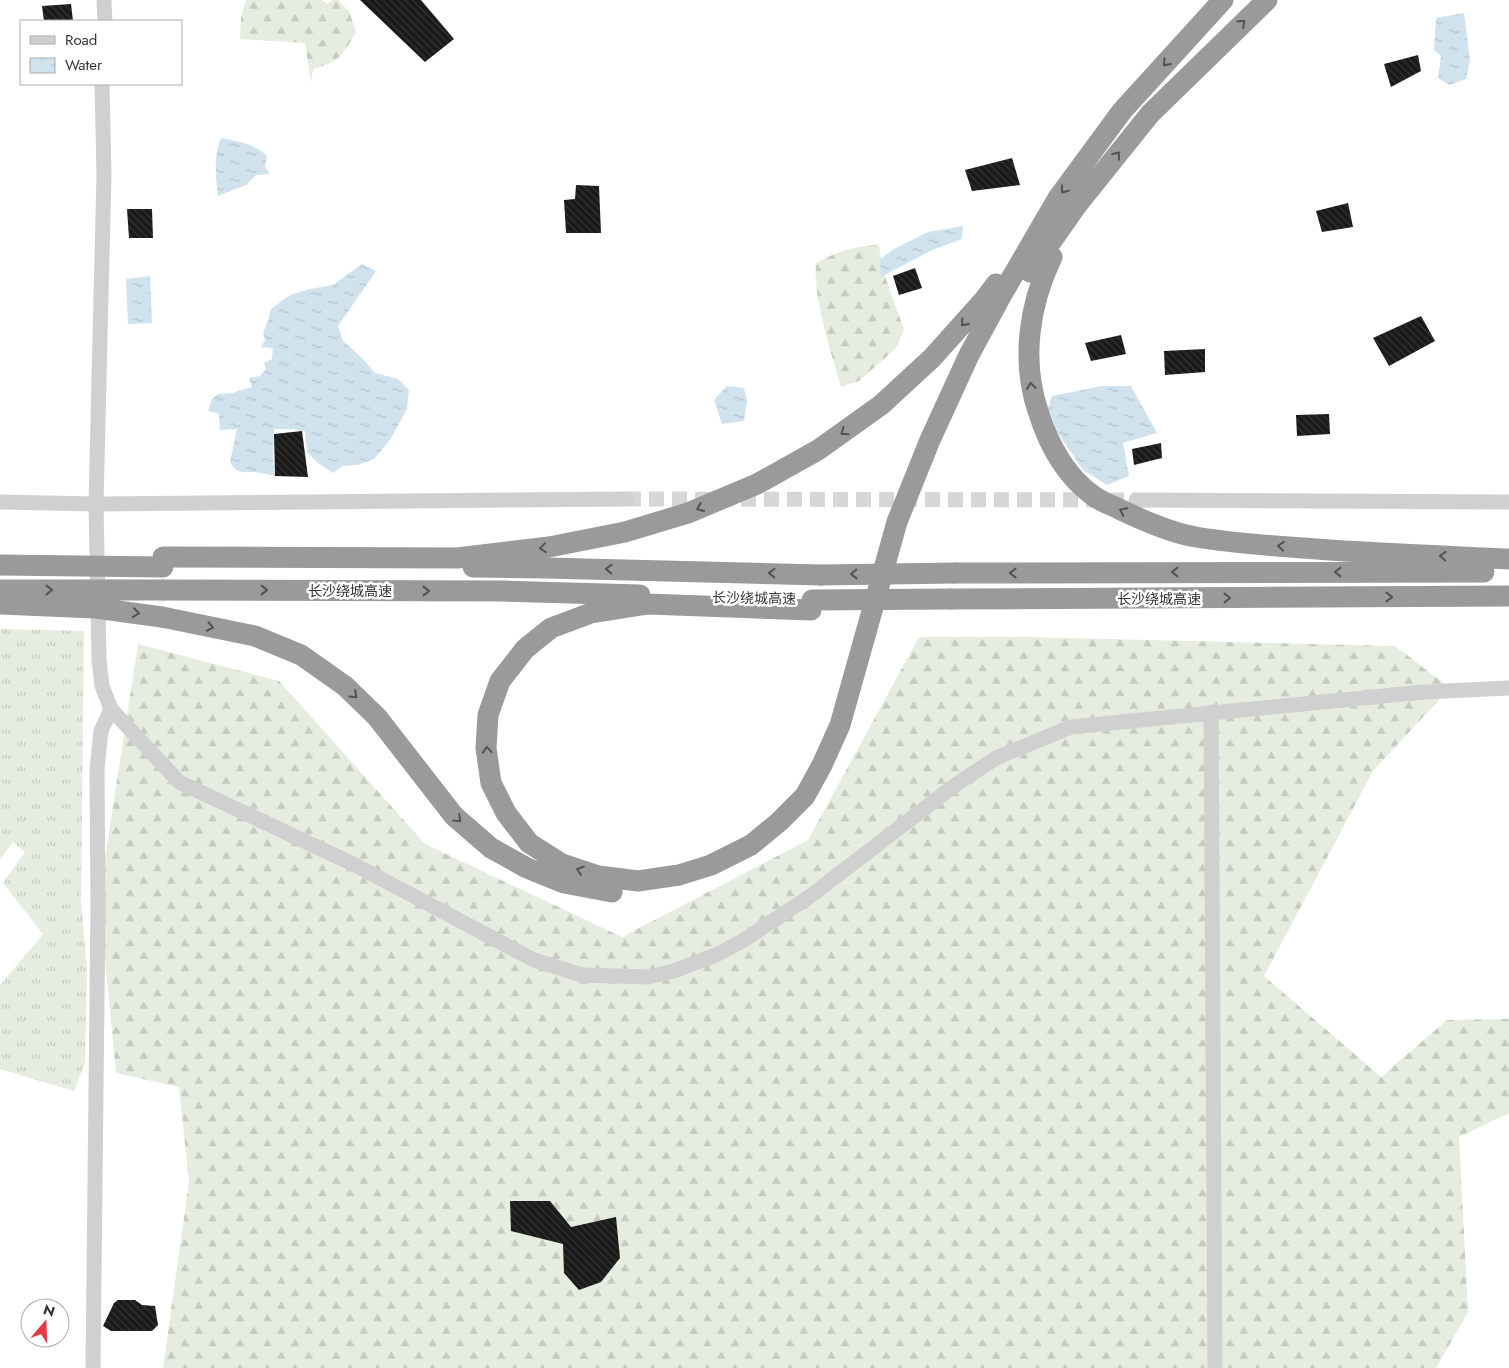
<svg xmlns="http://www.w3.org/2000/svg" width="1509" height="1368" viewBox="0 0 1509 1368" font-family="Jost,'Noto Sans SC',sans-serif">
  <defs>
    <pattern id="grass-tufts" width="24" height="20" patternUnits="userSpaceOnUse" patternTransform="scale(1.25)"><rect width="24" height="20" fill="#e6ecdf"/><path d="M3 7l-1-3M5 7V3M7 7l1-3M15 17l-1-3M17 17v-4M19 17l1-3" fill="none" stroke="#c6cbc0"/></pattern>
    <pattern id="forest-firs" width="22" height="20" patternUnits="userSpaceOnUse" patternTransform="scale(1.25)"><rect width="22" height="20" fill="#e6ecdf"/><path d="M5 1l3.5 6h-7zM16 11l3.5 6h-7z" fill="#c6cbc0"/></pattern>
    <pattern id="water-ripples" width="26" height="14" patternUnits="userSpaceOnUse" patternTransform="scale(1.25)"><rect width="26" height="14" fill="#cfe2ee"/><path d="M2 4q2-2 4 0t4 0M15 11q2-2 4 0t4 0" fill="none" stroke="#b2c2cd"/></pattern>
    <pattern id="building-back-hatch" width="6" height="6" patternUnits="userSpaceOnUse" patternTransform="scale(1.25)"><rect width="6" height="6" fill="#1a1a1a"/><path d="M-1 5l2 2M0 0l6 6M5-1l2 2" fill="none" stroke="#333"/></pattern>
  </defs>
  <rect width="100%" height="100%" fill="#fff"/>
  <path fill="url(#grass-tufts)" d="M0,629L84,631L81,900L87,970L85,1063L74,1091L0,1069V985L43,934L3,883L25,852L13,842L0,859Z"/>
  <path fill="url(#forest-firs)" d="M246,0H322L327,4L332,0H338L349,11L356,32C343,55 340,62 313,69L311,82L305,43L240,39L241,17Z
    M879,245C882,276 895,302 904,330L895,349L859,381L841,387C831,351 813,299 816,263C838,251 854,246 879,245Z
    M919,637H1027L1395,646L1450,688L1373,771L1264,976L1381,1077L1447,1020L1509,1019V1113L1459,1137L1468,1312L1436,1368H163L189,1182L179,1087L116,1073L99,897L138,644L279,681L425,844L622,937L808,840Z"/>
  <path fill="url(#water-ripples)" d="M1464,13L1470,61L1466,79L1449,85L1438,78L1441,56L1434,50L1436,18Z
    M221,138C239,142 253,143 267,156L265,167L270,174L256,175L246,185L218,196C216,177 213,156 221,138Z
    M963,226L962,239L930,251L881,277L880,260L892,250L928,232Z
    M362,264L376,271L338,326L343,341L363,359L375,373L398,379L409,390L407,409L390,440L374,459L358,465L342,466L333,473L318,463L307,452L305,432L293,429H274L273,460L275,476C269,475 262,473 255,472C242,472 237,474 230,462L237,429L220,430L219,414L208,411L212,399L218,394L232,393L252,387L249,378L260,376L266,369L264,363L272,359L273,348L261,347L265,340L263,333L268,321L271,309L290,295L310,289L333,285Z
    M150,276L152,323L128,324L126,279Z
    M727,386L744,388L747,401L744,421L722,424L714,400Z
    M1102,386H1131L1157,433L1123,443L1129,476L1107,485L1083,470L1058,433L1048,408L1052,396Z"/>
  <path fill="url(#building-back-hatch)" d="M360,0H421L454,39L425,62Z
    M71,4L73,21H44L42,6Z
    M1418,55L1421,71L1391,87L1384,64Z
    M1012,158L1020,185L972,191L965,170Z
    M576,185L599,186L601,233H566L564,200L575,199Z
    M1348,203L1353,227L1322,232L1316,211Z
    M127,209H152L153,238H129Z
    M915,268L922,288L899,295L893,276Z
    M1421,316L1435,341L1389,366L1373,338Z
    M1121,335L1126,354L1091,361L1085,343Z
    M1205,349V372L1165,375L1164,351Z
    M1329,414L1330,434L1297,436L1296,415Z
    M302,431L308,477L275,476L274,434Z
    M1161,443L1162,458L1134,465L1132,449Z
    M510,1201H550L571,1227L616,1217L620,1258L601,1282L579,1290L564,1273L563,1244L511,1231Z
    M118,1300H135L142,1305L155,1306L158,1325L152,1331H111L103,1326L114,1303Z"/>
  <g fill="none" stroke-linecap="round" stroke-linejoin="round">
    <path stroke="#d6d6d6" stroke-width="15" stroke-dasharray="15 8" stroke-linecap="butt" d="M626,499L1136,500"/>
    <path stroke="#d0d0d0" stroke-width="15" d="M104,0L105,21
      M102,84L104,174L96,504L99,660L102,686L111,709L179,782L355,865L534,960L582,975L648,977L674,971L716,955L744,940L809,897L955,785L996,758L1071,727L1424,692L1509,688
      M1136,500L1509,502
      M0,502L96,504L626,499
      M1211,712L1215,1368
      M93,1368L98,905L97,769L101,731L111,709"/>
    <path stroke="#9a9a9a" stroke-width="21" d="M1052,257C1029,305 1021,360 1038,411C1048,443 1066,477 1095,497C1102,502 1111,505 1119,509C1142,520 1171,533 1196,537C1236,544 1277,546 1317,549C1381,554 1445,556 1509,559
      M1030,272L1077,205L1150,114L1267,0
      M163,557L457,558L549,547L625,532L688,513L757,484L818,450L881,405L932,358L984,300L996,284
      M473,567L546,568L821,575
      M955,573L1484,572
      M163,590L503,591L640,595
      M951,599L1509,596
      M811,610L648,604L591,613L551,628L525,649L500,681L488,715L486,748L491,783L506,813L529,843L562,864L598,876L638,881L679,875L711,865L751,845L779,822L805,796L822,765L840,725L897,522L930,440L969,355L1001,296L1058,198L1122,111L1223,0
      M162,617L255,636L301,655L345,686L377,717L454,816L491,848L527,868L564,883L612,892"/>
    <path stroke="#9a9a9a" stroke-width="21" d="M0,565L163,567
      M821,575L955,573
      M0,590H163
      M812,600L951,599
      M0,604L95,608L162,617"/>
  </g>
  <defs><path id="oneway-chevron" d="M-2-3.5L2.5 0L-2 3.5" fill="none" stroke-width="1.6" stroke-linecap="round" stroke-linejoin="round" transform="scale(1.25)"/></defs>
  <g stroke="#525252">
    <use href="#oneway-chevron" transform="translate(1242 23) rotate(-43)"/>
    <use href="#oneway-chevron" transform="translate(1166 63) rotate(132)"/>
    <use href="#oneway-chevron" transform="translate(1117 155) rotate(-52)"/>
    <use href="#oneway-chevron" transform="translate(1064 190) rotate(127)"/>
    <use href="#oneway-chevron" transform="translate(964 323) rotate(132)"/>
    <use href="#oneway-chevron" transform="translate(1031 386) rotate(-98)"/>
    <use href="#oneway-chevron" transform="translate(844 432) rotate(145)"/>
    <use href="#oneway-chevron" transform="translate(700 508) rotate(157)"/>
    <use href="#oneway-chevron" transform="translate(1123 511) rotate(-154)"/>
    <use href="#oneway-chevron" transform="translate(1281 546) rotate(-175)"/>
    <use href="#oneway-chevron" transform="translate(543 548) rotate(173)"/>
    <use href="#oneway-chevron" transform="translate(1443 556) rotate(-177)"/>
    <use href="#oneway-chevron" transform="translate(609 569) rotate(-178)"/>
    <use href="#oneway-chevron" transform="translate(1175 572) rotate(180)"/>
    <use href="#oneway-chevron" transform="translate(1338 572) rotate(180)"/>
    <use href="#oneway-chevron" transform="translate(772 573) rotate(-178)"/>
    <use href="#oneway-chevron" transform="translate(1013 573) rotate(180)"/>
    <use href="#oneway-chevron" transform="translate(854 574) rotate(179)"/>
    <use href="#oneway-chevron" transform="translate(49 590)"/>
    <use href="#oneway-chevron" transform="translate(264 590)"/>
    <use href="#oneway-chevron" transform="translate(426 591)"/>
    <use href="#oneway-chevron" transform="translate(1389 597)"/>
    <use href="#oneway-chevron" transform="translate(1227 598)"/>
    <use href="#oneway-chevron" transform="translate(136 613) rotate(8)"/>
    <use href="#oneway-chevron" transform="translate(210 627) rotate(12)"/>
    <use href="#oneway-chevron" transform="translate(354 695) rotate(44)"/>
    <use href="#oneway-chevron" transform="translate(487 750) rotate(-94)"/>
    <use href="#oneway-chevron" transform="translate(458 819) rotate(43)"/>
    <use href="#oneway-chevron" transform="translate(580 870) rotate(-161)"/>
  </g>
  <g text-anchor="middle" stroke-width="5" stroke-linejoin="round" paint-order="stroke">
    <g font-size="14" fill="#333" stroke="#fff">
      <text x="350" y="596">长沙绕城高速</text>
      <text transform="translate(754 598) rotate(1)" y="5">长沙绕城高速</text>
      <text x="1159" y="604">长沙绕城高速</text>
    </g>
  </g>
  <rect x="20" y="20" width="162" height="65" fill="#ffffff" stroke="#adadad"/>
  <rect x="30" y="36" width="25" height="8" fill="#d0d0d0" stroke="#adadad"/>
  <text x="65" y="45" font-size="15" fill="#333333">Road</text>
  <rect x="30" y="58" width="25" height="15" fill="url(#water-ripples)" stroke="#adadad"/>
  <text x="65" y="70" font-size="15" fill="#333333">Water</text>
  <g transform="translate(45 1323) rotate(19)"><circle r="24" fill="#ffffff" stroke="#adadad"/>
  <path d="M0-4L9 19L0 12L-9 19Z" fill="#e63946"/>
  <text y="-8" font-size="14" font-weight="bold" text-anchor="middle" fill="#333333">N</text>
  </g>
</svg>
